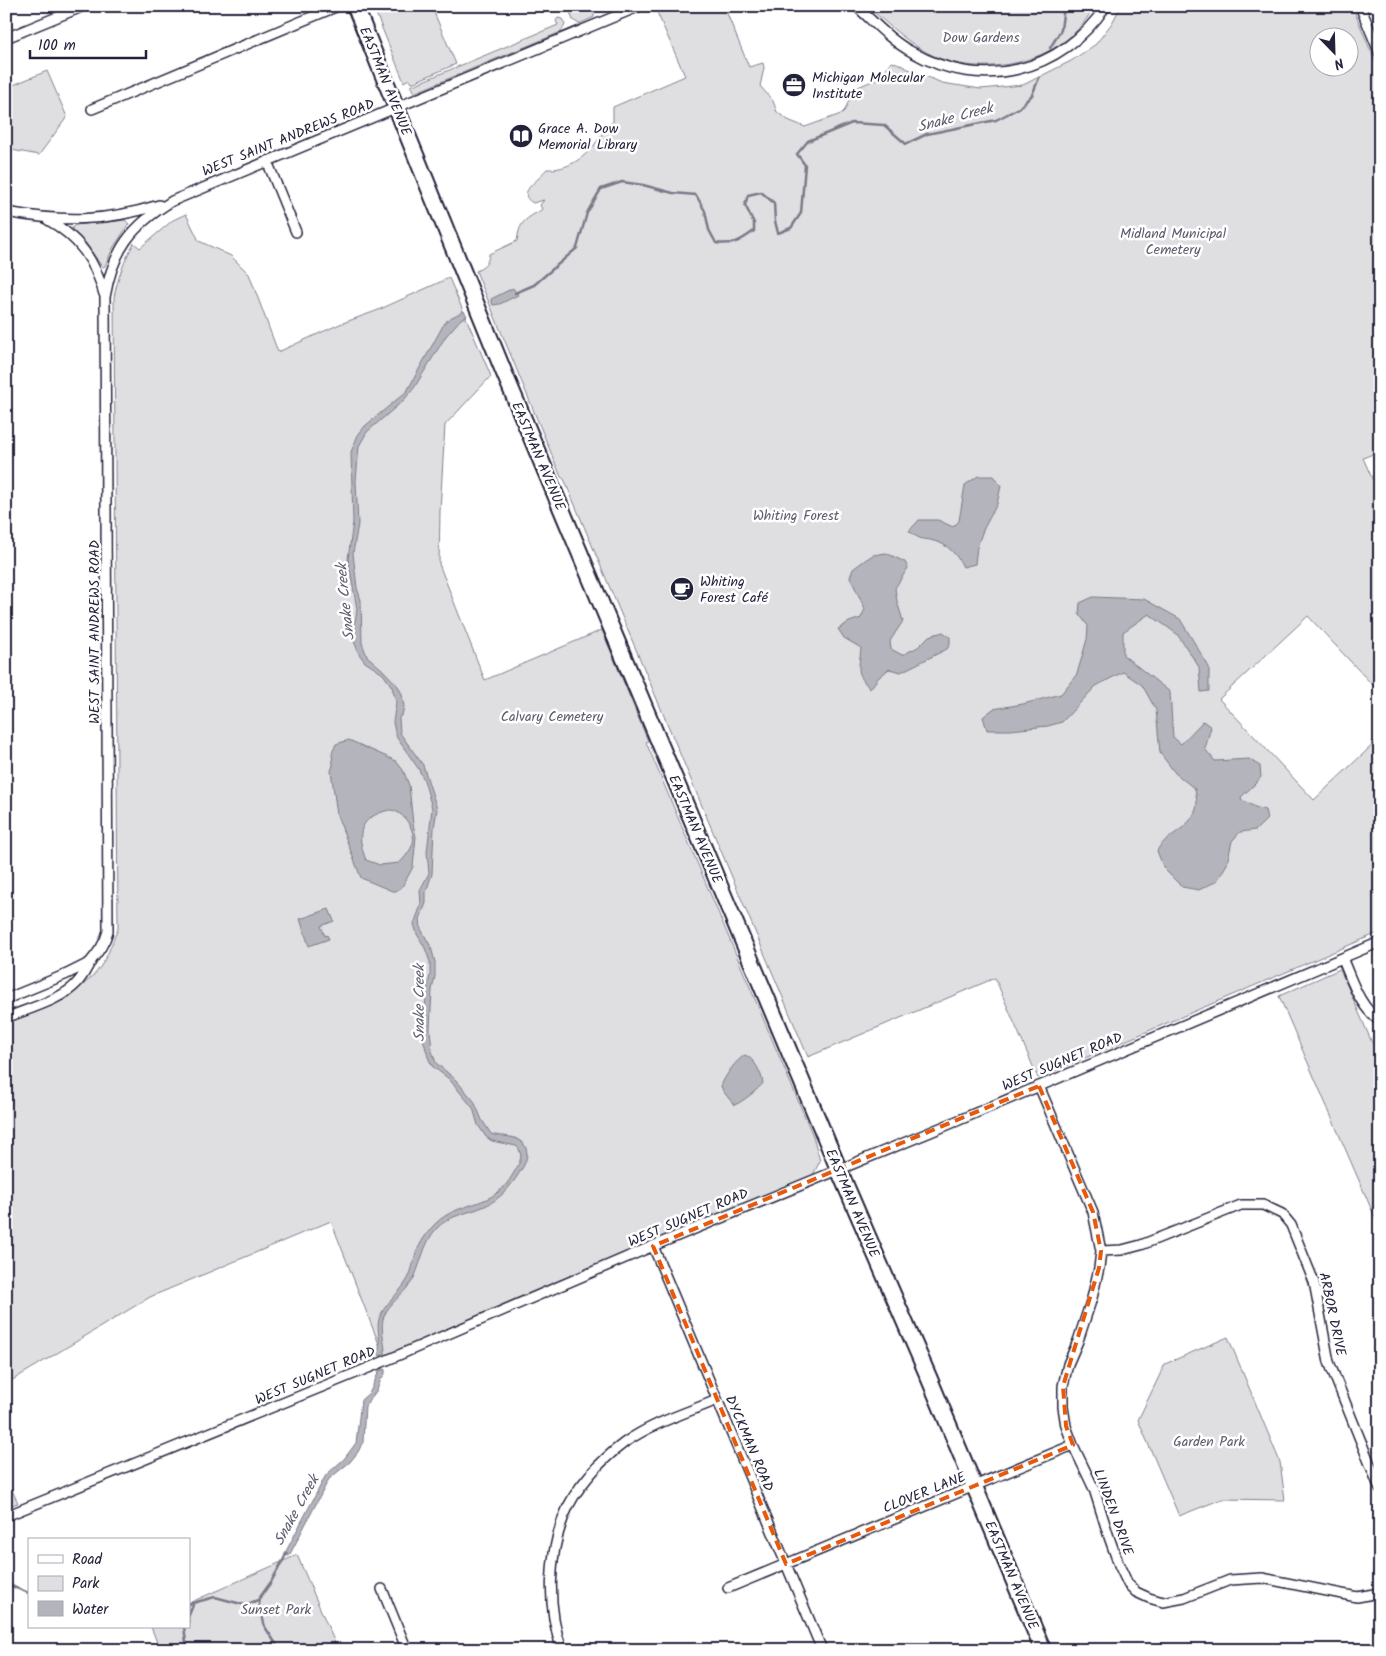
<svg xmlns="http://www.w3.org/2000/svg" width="1386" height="1656" viewBox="0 0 1386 1656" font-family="Kalam,sans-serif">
  <rect width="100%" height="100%" fill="#fff"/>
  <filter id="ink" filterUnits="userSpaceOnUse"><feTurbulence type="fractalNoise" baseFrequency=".02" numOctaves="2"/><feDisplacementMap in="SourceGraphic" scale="10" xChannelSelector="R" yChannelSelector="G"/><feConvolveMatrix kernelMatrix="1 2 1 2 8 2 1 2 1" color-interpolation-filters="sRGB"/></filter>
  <g filter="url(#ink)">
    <path fill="#dfdfe2" stroke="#80808e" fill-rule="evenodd" d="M373,6L429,7L433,10L456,64L412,83L409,79L404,82Z
      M592,6L594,12V17L579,24L573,20L568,7Z
      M666,6H724L749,67L763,63L764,68L760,86L773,101L777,112L788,120L805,127L841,114L845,110L852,92L858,87L879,78L891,62L897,63L906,68L942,83L981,89L1023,85L1071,61L1096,44L1112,23L1121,6H1352L1380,73V451L1363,458L1380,496V693L1308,616L1219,699L1314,800L1380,738V932L1038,1078L995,978L808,1057L564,479L561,477L476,271C485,267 488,264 489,254L517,241C519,229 520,223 531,216C535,213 538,213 542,209L540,205L544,200L533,203C518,195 532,184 539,178C542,175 543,172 547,169C567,170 583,159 595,144C602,136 604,127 613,122V107L685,76L656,10ZM1318,38H1348V68H1318Z
      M867,6H1094C1068,61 987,80 934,56C908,44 889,25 867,6Z
      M558,18L562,19L565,25L561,32L414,93L413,88H411V86L558,25L556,21Z
      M47,71L67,117L39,155L6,149V88Z
      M186,214L199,241L231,256L249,274L278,352L340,324L376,311L449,278L491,376L445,425L440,511L439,564L482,673L485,680L602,630L648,741L646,742L813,1136L820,1161L813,1175L384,1357L331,1221L150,1297L6,1384V1021C40,1007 85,995 104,961C110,951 113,939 118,929L114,297C118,277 124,261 134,243L140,248L173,220Z
      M125,220L129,224L113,248L105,266L103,267L100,264L86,243L72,230V228L75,225Z
      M1340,969L1380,1061V1229L1279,996Z
      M1228,1337L1280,1462L1285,1500L1222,1499L1179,1516L1138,1420L1165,1364Z
      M6,1477L18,1503L6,1507Z
      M297,1555L338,1650H160L151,1627H189V1603Z"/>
    <path fill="#b4b4bc" stroke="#7a7a88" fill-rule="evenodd" d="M513,288L518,295L500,304L493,305L491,299Z
      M464,311L467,316L461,319L446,336L414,388L404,400L367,432L359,446L356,481L358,524L353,553L357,588L361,600L362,643L367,656L383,670L398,686L402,694L404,707L402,715L399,717L400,733L423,765L437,809L434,828L432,874L426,892V903L420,919L421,929L431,947L435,962V976L432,990L430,1029L432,1051L436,1063L455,1079L474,1101L482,1120L491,1134C500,1137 513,1135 520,1141C529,1147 528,1157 524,1165C515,1181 503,1198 485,1206C468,1214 451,1214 437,1228C422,1244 421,1268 411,1283C403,1294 389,1304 384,1316C380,1325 384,1340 385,1350V1354L380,1356L378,1353C382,1342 376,1330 379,1319C384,1304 398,1295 406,1282C412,1273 413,1262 416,1253C420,1243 427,1232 435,1224C460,1199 494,1210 513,1174C517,1168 520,1163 521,1156L519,1149L516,1146L492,1141L486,1137L478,1125L473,1108L449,1079L432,1066L428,1057L422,1035L424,1027L426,995L430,975V962L425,948L417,934L414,924L421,905L420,890L429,873L427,852L432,808L424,780L418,768L397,738L395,732L393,722L396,702L392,687L383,674L365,662L359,654L352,636V630L356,617L357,609L348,559L353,522L351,452L358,435L365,426L407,391L445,322L452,317Z
      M978,476H993L1001,486L997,504L983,530L977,547L975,564L963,567C957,555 948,544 934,541C920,537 923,542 909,531L919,520H938L953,527L959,521L965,485Z
      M886,553L905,562L908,568L895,588L897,601L903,621L890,641L891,649L902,655L918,647L929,636L943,632L950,637V645L947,649L901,672L889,669L878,678L870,689C855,672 859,669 861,648L844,638L838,629L849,622L861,618L865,609L850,577L853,569L865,560L873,555Z
      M1093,597L1144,599L1180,619L1209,667V691L1201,692L1199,667L1177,634L1149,614L1123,632V655L1170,692L1173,737L1181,744L1203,721L1211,727L1205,749L1215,761L1249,759L1260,766L1261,777L1254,785L1241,797L1242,800L1255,807L1265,810L1267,819L1256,830L1240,832L1232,841L1227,864L1217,881L1199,890L1182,887L1164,869L1157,851C1165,834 1189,831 1196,809C1198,804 1196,795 1195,789L1175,773L1160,753L1156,710L1142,685L1123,672L1096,686L1062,722L1048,726L1011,730H987L983,717L993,709L1023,704L1061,694L1077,674L1087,639L1088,626L1079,614L1080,603Z
      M349,740L396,761L403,770L409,785L413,824L416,837L413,867L402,887L396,891H392L361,878L337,815L331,771L333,765L332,753L336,744ZM389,810C403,810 416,830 413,843C411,850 404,859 399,863L380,865L366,860C355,833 360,817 389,810Z
      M329,909L334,921L321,926L325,936L327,935L329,939L309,946L300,919Z
      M745,1055C754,1058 762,1074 763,1083C760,1088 740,1104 734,1105L723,1091L721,1086C725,1076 735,1061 745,1055Z
      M385,1369V1374L381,1379L377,1390L365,1406L363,1442L358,1452L350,1462L329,1479L289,1556L284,1555L326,1475L344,1459L356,1443L361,1400L370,1392L379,1371Z"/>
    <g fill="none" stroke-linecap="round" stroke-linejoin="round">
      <path stroke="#7a7a88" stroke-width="2.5" d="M1050,48L1061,30L1064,6
        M515,293L534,285L577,248L587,213L601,189L622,182L643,185L673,193L696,195L705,211L709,230L716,243C734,245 739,242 754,231V223L745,205L748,195L761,192L774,203L775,221L778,233L791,228L801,213L805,165L797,154L808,141L852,123L884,125L906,144L927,134L996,120L1019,108L1032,95L1039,78
        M6,1584L29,1593
        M258,1600L265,1627L280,1650
        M189,1604L215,1597L245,1605L258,1600L271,1582L287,1553
        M189,1615L193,1605
        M184,1627L187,1650"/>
      <g stroke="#22223b" stroke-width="12">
        <path id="street" d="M856,6C874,22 891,41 912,52C981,92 1061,73 1106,6
          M1360,6L1380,54
          M6,38L84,6
          M92,109L338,6
          M267,161L296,232
          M6,212C62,222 105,222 159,205
          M48,220C79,237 95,261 104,294
          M1342,958C1352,980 1359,1007 1380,1021
          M6,999L67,974L91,962
          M6,1018C27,1009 61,1000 76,984C83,977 86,969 91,961C99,951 105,943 108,931L105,297C113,250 131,226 172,201L640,6
          M1039,1086L1093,1212L1101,1251L1099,1268L1092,1298L1078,1341L1068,1364L1063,1386V1407L1066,1426L1073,1445L1094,1489L1109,1537L1119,1565L1128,1584L1136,1592L1149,1598L1163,1602L1184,1598L1230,1580L1262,1578L1357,1597L1380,1593
          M653,1246L822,1650
          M1101,1251L1122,1250L1141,1245L1241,1205H1263L1282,1214L1291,1225L1314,1282L1329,1362L1380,1489
          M6,1516L378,1364L653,1246L945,1126L1380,942
          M728,1588L1073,1445
          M382,1589L407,1650
          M562,1650C547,1607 548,1558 564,1516C574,1489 601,1460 624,1443C652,1423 686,1413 717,1400"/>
      </g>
      <g stroke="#22223b" stroke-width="19">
        <path id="primary" d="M355,6L503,370L839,1170L929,1378L1043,1650"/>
      </g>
      <use href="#street" stroke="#fff" stroke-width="9"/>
      <use href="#primary" stroke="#fff" stroke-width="15"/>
    </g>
  </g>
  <path fill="none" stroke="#e8590c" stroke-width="4" stroke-dasharray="10 6" stroke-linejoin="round" d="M1039,1086L1093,1212L1101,1251L1099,1268L1063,1386L1066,1426L1073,1445L786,1564L653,1246Z"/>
  <defs>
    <g id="office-disc" transform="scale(1.25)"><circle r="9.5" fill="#22223b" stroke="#fff"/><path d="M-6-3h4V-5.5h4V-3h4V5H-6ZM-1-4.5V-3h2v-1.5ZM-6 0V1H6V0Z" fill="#fff"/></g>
    <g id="library-disc" transform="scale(1.25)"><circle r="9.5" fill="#22223b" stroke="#fff"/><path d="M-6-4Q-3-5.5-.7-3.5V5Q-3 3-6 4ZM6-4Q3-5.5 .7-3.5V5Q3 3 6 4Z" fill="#fff"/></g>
    <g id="cafe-disc" transform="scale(1.25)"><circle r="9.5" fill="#22223b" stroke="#fff"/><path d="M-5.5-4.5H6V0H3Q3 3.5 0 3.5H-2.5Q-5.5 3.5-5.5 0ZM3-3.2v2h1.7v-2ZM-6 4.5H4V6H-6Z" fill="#fff"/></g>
  </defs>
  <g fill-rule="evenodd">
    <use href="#office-disc" x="794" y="85"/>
    <use href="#library-disc" x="521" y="136"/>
    <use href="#cafe-disc" x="682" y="589"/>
  </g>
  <g text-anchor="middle" stroke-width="5" stroke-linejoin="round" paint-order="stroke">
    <g font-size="14" fill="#5b5b6d" stroke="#fff">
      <text x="981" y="42">Dow Gardens</text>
      <text x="1173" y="238">Midland Municipal<tspan x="1173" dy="16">Cemetery</tspan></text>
      <text x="796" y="520">Whiting Forest</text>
      <text x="552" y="721">Calvary Cemetery</text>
      <text x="1209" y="1446">Garden Park</text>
      <text x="276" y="1614">Sunset Park</text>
    </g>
    <g font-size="14" fill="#22223b" stroke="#fff" text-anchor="start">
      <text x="812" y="82">Michigan Molecular<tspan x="812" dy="16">Institute</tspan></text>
      <text x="538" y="133">Grace A. Dow<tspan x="538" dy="16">Memorial Library</tspan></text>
      <text x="700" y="586">Whiting<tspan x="700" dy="16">Forest Café</tspan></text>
    </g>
    <g font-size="14" fill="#22223b" stroke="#fff">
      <text transform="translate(386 81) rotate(68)" y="5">EASTMAN AVENUE</text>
      <text transform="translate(288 137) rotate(-22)" y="5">WEST SAINT ANDREWS ROAD</text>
      <text transform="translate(539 456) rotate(67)" y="5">EASTMAN AVENUE</text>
      <text transform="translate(94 632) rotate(-90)" y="5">WEST SAINT ANDREWS ROAD</text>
      <text transform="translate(696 829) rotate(67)" y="5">EASTMAN AVENUE</text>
      <text transform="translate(1062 1061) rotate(-23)" y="5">WEST SUGNET ROAD</text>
      <text transform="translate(853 1203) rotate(67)" y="5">EASTMAN AVENUE</text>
      <text transform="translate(688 1217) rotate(-23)" y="5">WEST SUGNET ROAD</text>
      <text transform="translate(1333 1314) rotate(78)" y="5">ARBOR DRIVE</text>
      <text transform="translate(315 1375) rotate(-23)" y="5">WEST SUGNET ROAD</text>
      <text transform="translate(750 1443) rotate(67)" y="5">DYCKMAN ROAD</text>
      <text transform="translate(924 1492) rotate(-22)" y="5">CLOVER LANE</text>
      <text transform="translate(1114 1512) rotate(70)" y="5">LINDEN DRIVE</text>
      <text transform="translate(1012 1575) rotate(67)" y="5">EASTMAN AVENUE</text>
    </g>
    <g font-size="15" font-style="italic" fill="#5c5c6f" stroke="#fff">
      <text transform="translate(955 117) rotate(-15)" y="5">Snake Creek</text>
      <text transform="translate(345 602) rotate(-96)" y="5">Snake Creek</text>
      <text transform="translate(419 1003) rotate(-90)" y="5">Snake Creek</text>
      <text transform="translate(296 1510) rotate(-61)" y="5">Snake Creek</text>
    </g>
  </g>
  <rect width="1386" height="1656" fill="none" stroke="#fff" stroke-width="25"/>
  <rect x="12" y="12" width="1361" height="1631" fill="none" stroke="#22223b" stroke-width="2" filter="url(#ink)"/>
  <rect x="28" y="1538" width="162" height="90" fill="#ffffff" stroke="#a7a7b1"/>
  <rect x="38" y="1555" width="25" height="8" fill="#ffffff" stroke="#a7a7b1"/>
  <text x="72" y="1564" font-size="15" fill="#22223b">Road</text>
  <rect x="38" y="1576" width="25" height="15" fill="#dfdfe2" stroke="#a7a7b1"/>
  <text x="72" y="1588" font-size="15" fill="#22223b">Park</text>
  <rect x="38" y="1601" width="25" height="15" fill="#b4b4bc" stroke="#a7a7b1"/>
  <text x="72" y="1614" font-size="15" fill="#22223b">Water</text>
  <g transform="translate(1334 52) rotate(157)"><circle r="24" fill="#ffffff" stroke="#a7a7b1"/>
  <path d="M0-4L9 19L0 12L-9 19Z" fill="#22223b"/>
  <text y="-8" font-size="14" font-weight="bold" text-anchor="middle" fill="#22223b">N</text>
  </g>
  <path d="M30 50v8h116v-8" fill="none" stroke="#22223b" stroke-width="2.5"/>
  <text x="38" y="50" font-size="15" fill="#22223b" stroke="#ffffff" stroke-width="4" paint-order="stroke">100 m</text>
</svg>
